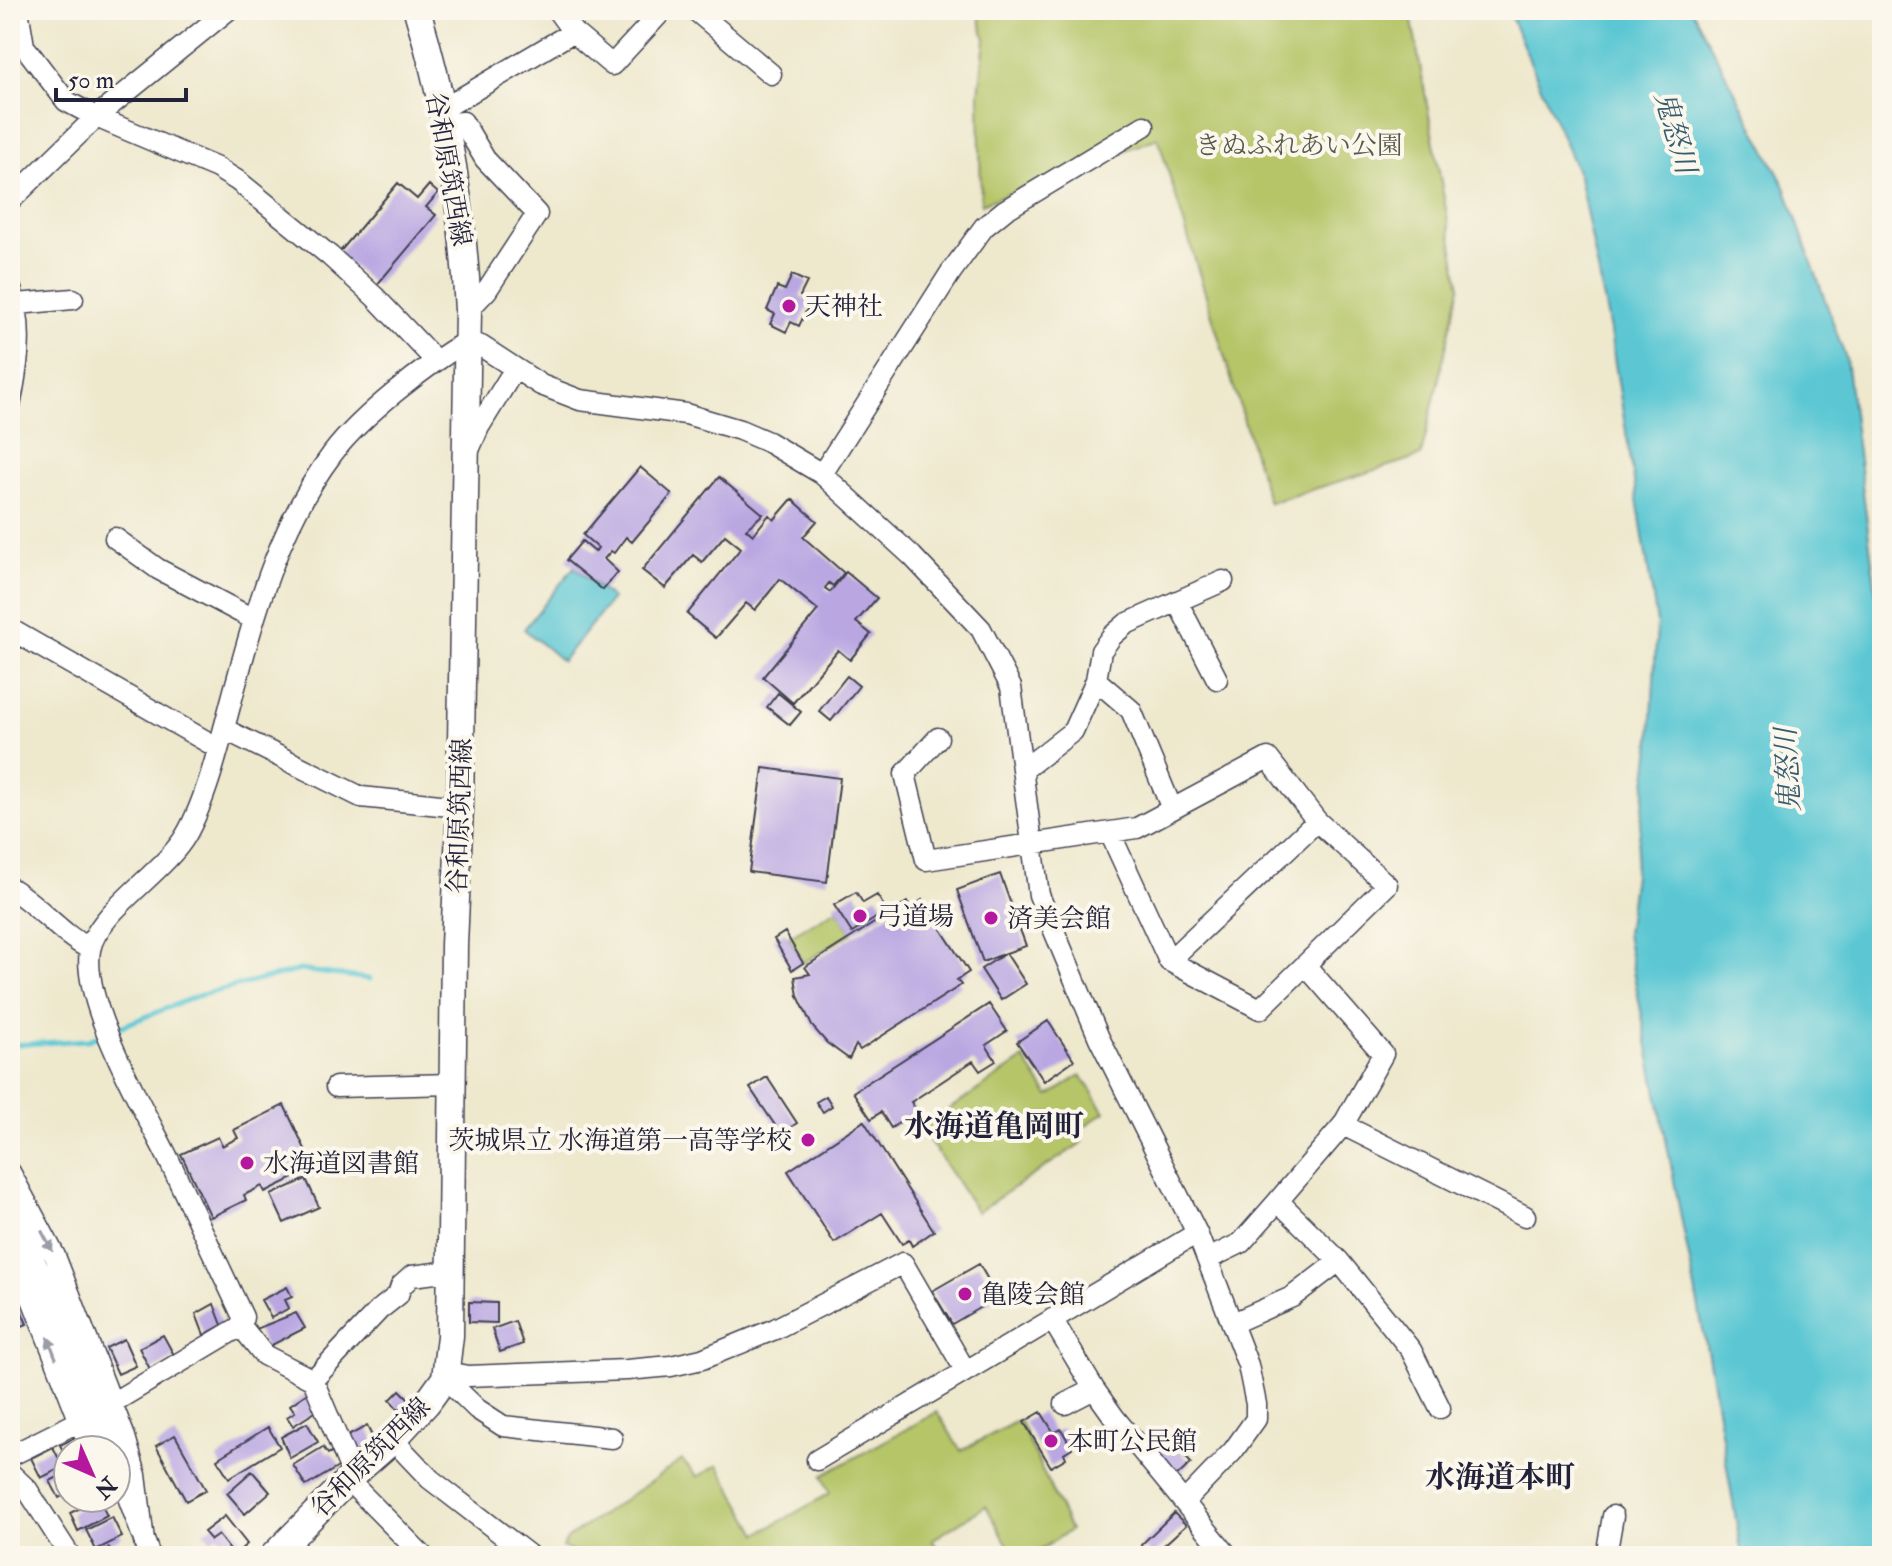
<svg xmlns="http://www.w3.org/2000/svg" width="1892" height="1566" viewBox="0 0 1892 1566" font-family="'IM FELL Double Pica','Noto Serif JP',serif">
  <rect width="100%" height="100%" fill="#fbf7ec"/>
  <filter id="ink" filterUnits="userSpaceOnUse"><feTurbulence type="fractalNoise" baseFrequency=".0125" numOctaves="2"/><feDisplacementMap in="SourceGraphic" scale="16" xChannelSelector="R" yChannelSelector="G"/><feConvolveMatrix kernelMatrix="1 2 1 2 8 2 1 2 1" color-interpolation-filters="sRGB"/></filter>
  <filter id="wash" filterUnits="userSpaceOnUse"><feTurbulence type="fractalNoise" baseFrequency=".006" numOctaves="4" result="noise"/><feDisplacementMap in="SourceGraphic" scale="32" xChannelSelector="R" yChannelSelector="G"/><feGaussianBlur stdDeviation="1.8" result="paint"/><feColorMatrix in="noise" values="0 0 0 0 0 0 0 0 0 0 0 0 0 0 0 0 0 1.4 0 .05"/><feComposite in="paint" operator="in"/></filter>
  <g filter="url(#wash)">
    <rect width="100%" height="100%" fill="#eee8cd"/>
    <path fill="#b5c567" stroke="#6c7451" stroke-width="2" d="M977,10H1410L1460,287L1421,456L1269,503L1158,138L981,204L979,94L985,39Z
      M837,909L852,933L803,963L788,937Z
      M1024,1059L1049,1096L1081,1075L1105,1112L1076,1132L1083,1142L977,1212L921,1128Z
      M937,1412L961,1451L1019,1420L1070,1530L1032,1556H1014L986,1506L932,1540L943,1556H584L562,1547L568,1538L682,1460L697,1477L718,1465L758,1534L830,1493L822,1476Z"/>
    <path fill="#5bc7d3" stroke="#3e7487" stroke-width="2" d="M1508,10H1692L1785,187L1846,359L1882,639V1556H1742L1710,1366L1626,934L1650,754L1657,623L1608,320L1579,176Z
      M574,567L612,599L562,661L524,629Z"/>
    <g fill="none" stroke-linecap="round" stroke-linejoin="round">
      <path stroke="#5bc7d3" stroke-width="5" d="M110,1031L197,996L300,970L370,979
        M10,1045L88,1040L101,1035"/>
    </g>
    <g id="blocks">
      <path fill="#baa7e2" d="M398,183L417,199L429,185L438,193L426,207L436,215L376,286L338,254Z
        M792,275L807,282L800,296L811,301L799,326L791,322L786,332L770,324L775,314L767,310L777,287L785,290Z
        M640,467L672,494L632,542L626,537L614,553L611,551L604,559L618,572L603,590L566,560L582,541L595,552L598,548L583,535Z
        M719,477L763,514L746,529L753,535L769,515L774,520L792,499L817,521L803,537L844,573L833,586L829,583L825,588L830,592L846,572L877,598L856,622L871,634L850,660L838,650L793,703L763,677L818,610L780,579L755,610L746,603L716,638L687,614L741,548L725,535L702,562L693,555L665,588L642,570Z
        M847,676L859,686L831,721L819,711Z
        M778,693L801,712L790,725L767,707Z
        M763,768L840,778L827,882L749,872Z
        M1000,874L1026,946L1006,953L1026,984L1001,1000L981,969L1006,953L983,962L957,890Z
        M856,892L863,903L877,895L887,911L852,933L834,905Z
        M922,900L969,972L957,980L961,985L860,1050L856,1045L849,1059L827,1043L812,1026L798,996L795,977L810,974L805,967L907,902L911,908Z
        M785,932L803,963L792,970L774,939Z
        M989,1004L1007,1031L986,1045L996,1061L980,1071L973,1061L911,1102L917,1111L891,1128L881,1112L871,1119L853,1092Z
        M1048,1021L1074,1060L1044,1081L1017,1042Z
        M767,1077L797,1123L781,1134L750,1088Z
        M826,1096L832,1106L823,1112L816,1102Z
        M284,1105L314,1168L265,1192L262,1186L244,1195L246,1200L211,1217L181,1154L218,1137L222,1146L238,1138L234,1130Z
        M864,1121L934,1231L912,1246L909,1240L902,1244L882,1213L834,1243L788,1171Z
        M306,1179L319,1207L284,1223L271,1195Z
        M979,1264L998,1297L952,1324L932,1291Z
        M287,1287L292,1297L285,1300L289,1308L271,1318L261,1300Z
        M469,1302L497,1303V1323L469,1322Z
        M214,1304L222,1325L204,1335L196,1314Z
        M20,1308L27,1324L10,1331V1313Z
        M296,1313L305,1328L266,1348L256,1329Z
        M515,1321L523,1344L500,1352L492,1329Z
        M163,1335L175,1357L151,1371L139,1348Z
        M124,1339L136,1366L118,1374L106,1348Z
        M400,1390L410,1400L399,1410L390,1400Z
        M309,1392L320,1409L293,1426L287,1417L295,1412L290,1405Z
        M1041,1412L1054,1433L1061,1429L1072,1448L1064,1453L1066,1458L1051,1467L1024,1422Z
        M307,1423L318,1442L290,1458L281,1437Z
        M367,1426L375,1442L352,1454L344,1438Z
        M268,1427L280,1447L229,1478L217,1459Z
        M175,1435L206,1490L186,1501L156,1446Z
        M75,1438L81,1450H68V1460L60,1445Z
        M1170,1440L1191,1463L1173,1480L1152,1456Z
        M53,1447L63,1467L41,1478L31,1458Z
        M323,1447L328,1454L331,1452L340,1466L306,1486L293,1465Z
        M252,1471L270,1492L245,1514L227,1493Z
        M68,1472V1493L59,1498L50,1481Z
        M99,1499L107,1516L78,1531L70,1513Z
        M1174,1513L1186,1525L1152,1556L1141,1545Z
        M225,1516L247,1544L234,1555L218,1535L211,1540L204,1532Z
        M112,1517L122,1537L96,1550L86,1530Z
        M109,1548L113,1556H95Z"/>
    </g>
  </g>
  <g filter="url(#ink)">
    <use href="#blocks" fill-opacity="0" stroke="#414051" stroke-width="2"/>
    <g fill="none" stroke-linecap="round" stroke-linejoin="round">
      <g stroke="#414051" stroke-width="23">
        <path id="minor" d="M18,10L24,46L66,101L96,117L217,168L238,181L330,256L375,297L435,360
          M557,10L573,32
          M695,10L771,74
          M441,110L573,32L612,65L663,10
          M444,124L463,122L485,159L537,214L487,290L468,310
          M10,201L96,117L228,10
          M10,286C25,326 18,365 10,406
          M17,304L73,299
          M469,450L479,427L514,370
          M822,474L951,272L984,227L1005,210L1144,126
          M115,538L158,569L253,619
          M1177,601L1217,679
          M10,629L218,748
          M1096,680L1131,710L1172,809
          M224,729L361,797L460,807
          M938,738L905,774L926,860L1137,828L1268,758L1317,821L1387,885L1260,1009L1169,961L1110,833
          M1023,770L1073,731L1096,680L1101,651L1112,636L1126,624L1223,581
          M10,888C39,905 60,934 90,949
          M1169,961L1317,821
          M1306,966L1383,1054L1343,1125L1278,1201L1339,1261L1411,1350L1440,1408
          M336,1087L452,1084
          M1343,1125L1525,1216
          M10,1172L55,1256L125,1437L136,1475L144,1541
          M10,1207L45,1283L110,1450
          M10,1251L30,1294L91,1450
          M1208,1259L1241,1243L1278,1201
          M1052,1319L1094,1389L1114,1417L1228,1556
          M1233,1323L1292,1297L1339,1261
          M446,1372L468,1376L627,1370L671,1366L702,1359L775,1329L903,1263L965,1370
          M445,1378L477,1409L503,1426L612,1438
          M313,1380L379,1310L398,1295L401,1286L412,1276L451,1271
          M112,1403L241,1326
          M1065,1404L1094,1389
          M393,1440L430,1479L530,1556
          M10,1456L80,1421
          M817,1460L1197,1233
          M116,1465L150,1556
          M10,1473L27,1489L70,1556
          M353,1475L313,1380L264,1355L241,1326L243,1317C218,1264 193,1211 168,1158C144,1109 81,1003 90,950C96,913 165,872 186,835C209,795 224,726 237,680C258,601 283,519 333,453C362,415 425,366 467,341L481,346L541,385L580,400L686,414L740,430L768,442L822,474L912,556L981,629L1011,687L1039,895L1099,1038L1197,1233L1248,1365L1256,1404V1419L1233,1451L1184,1502
          M348,1480L423,1556
          M1606,1556L1613,1516"/>
      </g>
      <g stroke="#414051" stroke-width="29">
        <path id="major" d="M273,1556L353,1475L393,1440L427,1403L445,1378L450,1336L454,945L460,807L468,310C463,210 446,106 417,10"/>
      </g>
      <use href="#minor" stroke="#fff" stroke-width="20"/>
      <use href="#major" stroke="#fff" stroke-width="26"/>
    </g>
    <defs><path id="oneway-solid" d="M-6-.8H1V-3.2L6.5 0L1 3.2V.8H-6Z" transform="scale(2)"/></defs>
    <g fill="#9c9ca7">
      <use href="#oneway-solid" transform="translate(47 1241) rotate(62)"/>
      <use href="#oneway-solid" transform="translate(52 1348) rotate(-111)"/>
    </g>
  </g>
  <g fill="#b5179e" stroke="#fbf7ec" stroke-width="3">
    <circle cx="789" cy="306" r="8"/>
    <circle cx="860" cy="916" r="8"/>
    <circle cx="991" cy="918" r="8"/>
    <circle cx="808" cy="1140" r="8"/>
    <circle cx="247" cy="1163" r="8"/>
    <circle cx="965" cy="1294" r="8"/>
    <circle cx="1051" cy="1441" r="8"/>
  </g>
  <g text-anchor="middle" stroke-width="8" stroke-linejoin="round" paint-order="stroke">
    <g font-size="26" fill="#555b4a" stroke="#fbf7ec">
      <text x="1299" y="154">きぬふれあい公園</text>
    </g>
    <g font-size="26" fill="#22223b" stroke="#fbf7ec">
      <text transform="translate(449 169) rotate(80)" y="9">谷和原筑西線</text>
      <text transform="translate(459 816) rotate(-88)" y="9">谷和原筑西線</text>
      <text transform="translate(370 1457) rotate(-45)" y="9">谷和原筑西線</text>
    </g>
    <g font-size="26" fill="#22223b" stroke="#fbf7ec" text-anchor="start">
      <text x="805" y="315">天神社</text>
      <text x="876" y="925">弓道場</text>
      <text x="1007" y="927">済美会館</text>
      <text x="792" y="1149" text-anchor="end">茨城県立 水海道第一高等学校</text>
      <text x="263" y="1172">水海道図書館</text>
      <text x="981" y="1303">亀陵会館</text>
      <text x="1067" y="1450">本町公民館</text>
    </g>
    <g font-size="28" font-style="italic" fill="#365c70" stroke="#fbf7ec">
      <text transform="translate(1676 132) rotate(74)" y="10">鬼怒川</text>
      <text transform="translate(1787 770) rotate(-93)" y="10">鬼怒川</text>
    </g>
    <g font-size="30" font-weight="bold" fill="#22223b" stroke="#fbf7ec">
      <text x="994" y="1136">水海道亀岡町</text>
      <text x="1500" y="1487">水海道本町</text>
    </g>
  </g>
  <rect width="1892" height="1566" fill="none" stroke="#fbf7ec" stroke-width="40"/>
  <g transform="translate(92 1474) rotate(135)"><circle r="38" fill="#fbf7ec" stroke="#a4a2a5" stroke-width="2"/>
  <path d="M0-6L14 30L0 20L-14 30Z" fill="#b5179e"/>
  <text y="-12" font-size="22" font-weight="bold" text-anchor="middle" fill="#22223b">N</text>
  </g>
  <path d="M56 88v12h130v-12" fill="none" stroke="#22223b" stroke-width="4"/>
  <text x="68" y="88" font-size="24" fill="#22223b" stroke="#fbf7ec" stroke-width="6" paint-order="stroke">50 m</text>
</svg>
